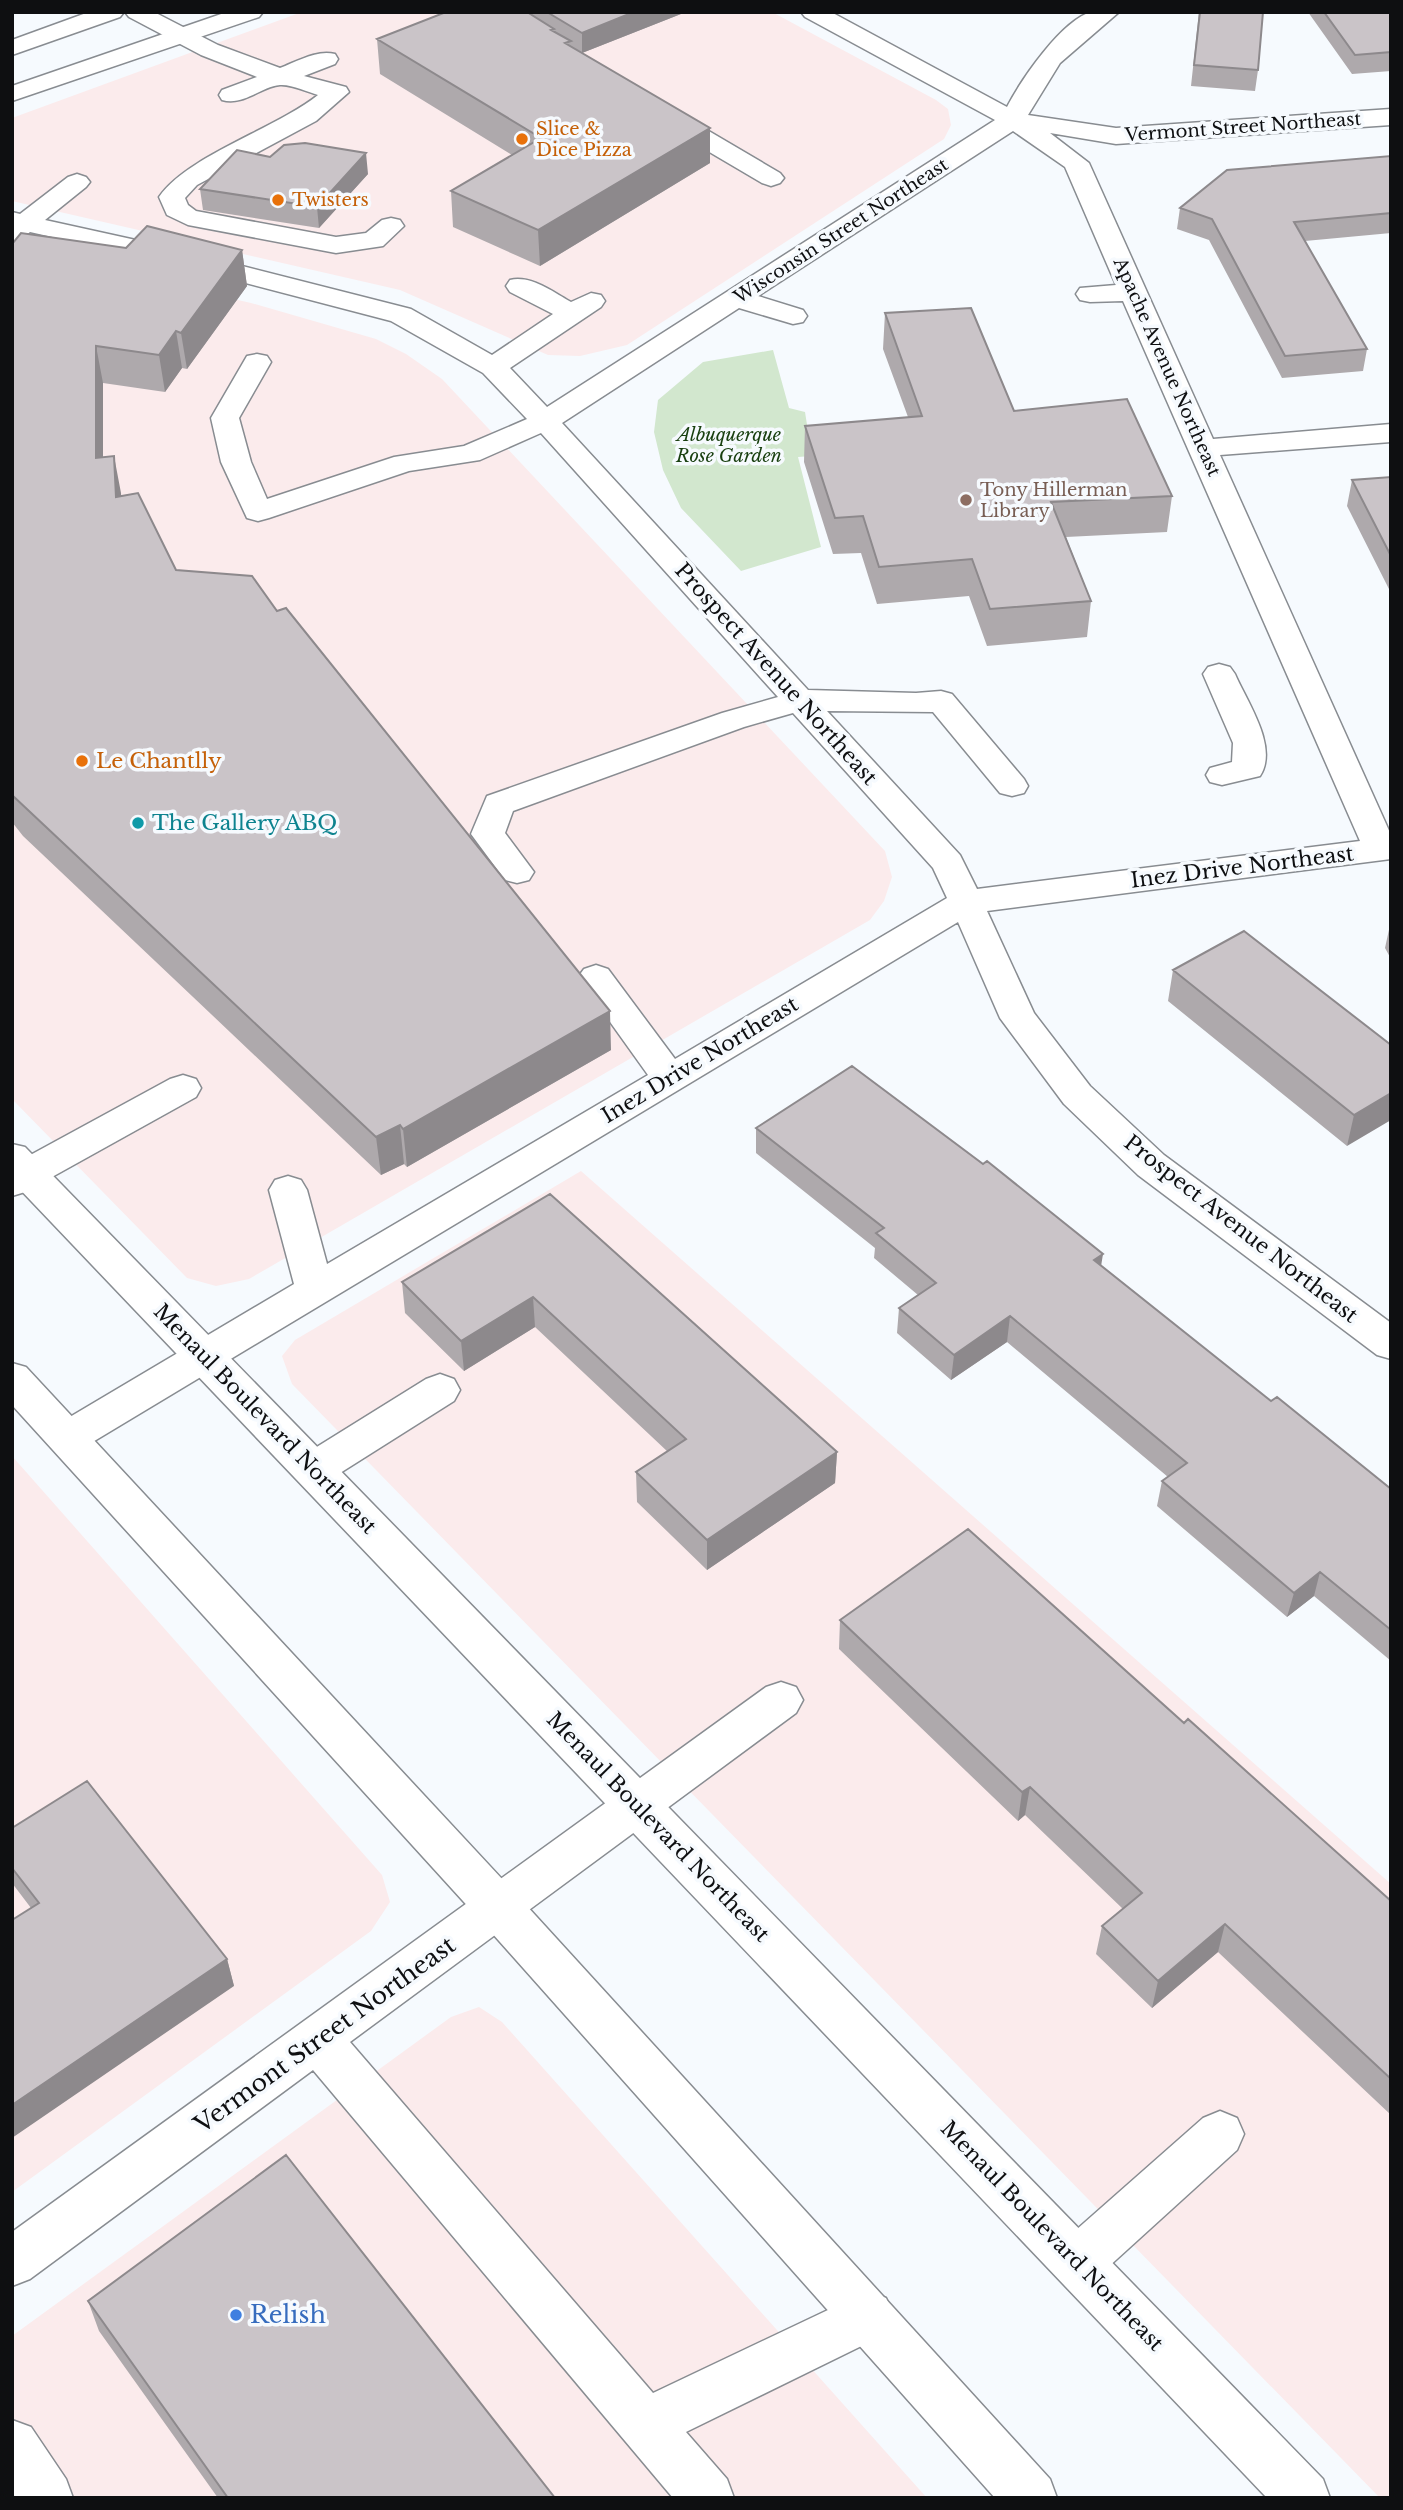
<svg xmlns="http://www.w3.org/2000/svg" width="1403" height="2510" viewBox="0 0 1403 2510" font-family="'Libre Baskerville',serif">
  <rect width="100%" height="100%" fill="#f6fafe"/>
  <path fill="#fbebec" d="M302,12H772L936,100L948,109L951,125L944,139L627,345L580,356L548,355L400,290L12,201V118Z
    M12,248L251,303L376,339L406,354L442,379L885,851L892,877L884,901L870,920L249,1279L216,1286L187,1278L12,1099Z
    M581,1171L1391,1884V2498H1380L292,1384L282,1356L295,1340Z
    M12,1456L382,1875L390,1902L371,1931L12,2192Z
    M479,2007L502,2022L927,2498H12V2336L451,2017Z"/>
  <path fill="#d2e7ce" d="M773,350L789,408L805,412L812,456L798,457L821,547L741,571L681,508L663,470L654,432L658,400L703,362Z"/>
  <g fill="none" stroke-linecap="round" stroke-linejoin="round">
    <g stroke="#888c91" stroke-width="3">
      <path id="minor" d="M125,12H154L218,45L280,68C296,62 317,49 335,54L338,59L335,64L304,76L346,87L349,92L316,121L197,185L185,198L188,205L196,211L336,237L366,233L382,220L391,218L400,220L404,226L383,246L336,253L188,225L167,215L159,197C187,156 275,129 318,95C308,92 291,84 280,85C260,87 244,106 222,100L219,95L222,90L257,77L201,55L129,17Z
        M801,12H831L1007,107C1021,80 1061,21 1091,12C1099,10 1111,12 1119,12L1060,63L1028,115L1116,128L1391,109V125L1116,144L1050,133L1089,163L1213,439L1391,424V442L1220,455L1391,835V859L987,911L1034,1013L1090,1086L1164,1155L1391,1323V1359L1377,1355L1138,1175L1064,1104L1000,1018L958,922L81,1449L67,1454L53,1449L47,1438L53,1427L294,1284L269,1190L275,1180L288,1176L301,1180L307,1190L327,1264L648,1075L578,977L584,969L596,965L608,969L675,1059L947,898L933,868L793,713L744,727L513,811L505,833L534,872L529,880L517,883L505,880L471,834L487,796L722,713L778,697L541,433L480,460L409,471L269,518L258,521L247,518L221,462L211,418L247,356L257,354L267,356L271,362L239,418L251,462L267,499L394,457L464,446L527,419L483,373L391,321L169,263L30,232L21,239L12,241V212L20,214L68,177L77,174L86,177L90,182L86,187L45,220L172,248L411,309L492,355L553,314L510,292L506,286L510,280C531,275 553,292 571,302L591,293L601,295L605,301L601,307L510,368L547,407L995,120L805,17ZM1013,131L1065,167L1116,285L1080,288L1076,294L1080,300L1090,302L1123,301L1360,841L977,889L960,855L827,711L933,712L1000,793L1012,796L1024,793L1028,786L1024,779L952,694L941,691L916,693L808,690L562,423L739,308L793,324L803,322L807,316L803,310L758,296Z
        M664,107L673,110L780,173L784,178L780,183L771,186L762,183L655,120L651,115L655,110Z
        M1219,664L1230,667L1235,674C1247,702 1279,747 1260,776L1222,785L1210,782L1206,775L1210,768L1232,762L1233,743L1203,674L1208,667Z
        M183,1075L196,1079L201,1088L196,1097L25,1192L12,1196V1165L170,1079Z
        M440,1374L454,1379L460,1390L454,1401L329,1480L314,1485L299,1480L293,1469L299,1458L426,1379Z
        M781,1682L796,1687L803,1700L796,1713L350,2042L653,2393L868,2291L886,2298L894,2316L886,2334L686,2432L727,2479L734,2498H673L313,2070L30,2279L12,2286V2232L766,1687Z
        M1220,2111L1237,2118L1244,2134L1237,2150L1095,2279L1077,2286L1059,2279L1052,2262L1059,2245L1203,2118Z
        M12,2420L31,2427L66,2479L73,2498H16L12,2493Z"/>
    </g>
    <g stroke="#888c91" stroke-width="3">
      <path id="major" d="M89,12H124L120,17L12,55V40Z
        M227,12H263L259,17L12,101V86Z
        M12,1144L25,1147L1323,2479L1330,2498H1267L12,1181Z
        M12,1363L26,1367L515,1893L1050,2479L1057,2498H995L483,1923L12,1405Z"/>
    </g>
    <use href="#minor" fill="#fff" fill-rule="evenodd"/>
    <use href="#major" fill="#fff" fill-rule="evenodd"/>
  </g>
  <path fill="#aea9ac" d="M446,12H686L582,53L572,47L710,163L540,266L453,227L451,191L512,155L380,74L377,39Z
    M1199,12L1258,70L1255,91L1191,86Z
    M1308,12H1391V71L1352,74Z
    M1391,156V233L1305,241L1367,349L1363,371L1282,378L1209,240L1177,229L1180,208Z
    M270,157L368,174L319,228L203,210L200,189Z
    M12,244L126,248L242,250L247,286L187,369L182,368L165,392L103,383V457L121,496L176,570L277,611L611,1050L407,1167L404,1164L381,1175L23,836L12,822Z
    M885,313L1014,411L1172,496L1167,532L1066,537L1091,601L1087,637L987,646L969,596L877,604L861,553L833,554L804,462L805,426L908,417L883,349Z
    M1391,477V593L1347,506L1352,480Z
    M1390,925H1391V959L1385,948Z
    M1173,970L1391,1045L1347,1146L1168,1001Z
    M756,1128L1101,1265L1271,1401L1391,1489V1661L1314,1596L1287,1617L1157,1506L1162,1481L1168,1477L1007,1342L951,1380L897,1333L899,1308L918,1295L874,1258L875,1248L756,1153Z
    M550,1194L837,1452L835,1483L707,1570L637,1502L636,1472L668,1452L535,1327L464,1371L405,1313L402,1282Z
    M840,1620L1184,1723L1391,1901V2115L1218,1952L1152,2008L1096,1954L1102,1926L1123,1909L1025,1815L1018,1821L839,1649Z
    M12,1828L227,1959L234,1986L31,1908L12,1883Z
    M88,2301L555,2498H218L99,2331Z"/>
  <path fill="#8d898c" d="M634,12H686L582,53V33Z
    M710,128V163L540,266L538,230Z
    M366,153L368,174L319,228L317,207Z
    M242,250L247,286L187,369L181,333Z
    M176,331L182,368L165,392L159,355Z
    M96,346L103,383V495L96,458Z
    M114,456L121,493L123,534L116,497Z
    M610,1011L611,1050L407,1167L403,1129Z
    M1391,1093V1120L1347,1146L1354,1115Z
    M400,1125L404,1164L381,1175L376,1137Z
    M1103,1254L1099,1279L1094,1260Z
    M533,1297L535,1327L464,1371L461,1341Z
    M1010,1316L1007,1342L951,1380L954,1355Z
    M837,1452L835,1483L707,1570V1540Z
    M1320,1572L1314,1596L1287,1617L1294,1593Z
    M1030,1787L1025,1815L1018,1821L1022,1792Z
    M1225,1924L1218,1952L1152,2008L1158,1981Z
    M227,1959L234,1986L12,2138V2105Z"/>
  <path fill="#cac4c8" stroke="#8d898c" stroke-width="2" d="M446,12H527L554,29L551,30L571,41L565,43L710,128L538,230L451,191L541,138L377,39Z
    M547,12H634L582,33Z
    M1200,12H1263L1258,70L1194,65Z
    M1324,12H1391V52L1355,55Z
    M305,143L366,153L317,207L200,189L237,150L270,157L284,145Z
    M1391,156V213L1294,222L1367,349L1285,356L1212,219L1180,208L1227,170Z
    M147,226L242,250L181,333L176,331L159,355L96,346V458L114,456L116,497L138,493L176,570L252,576L277,611L286,608L610,1011L403,1129L400,1125L376,1137L12,795V244L21,233L126,248Z
    M971,308L1014,411L1127,399L1172,496L1051,502L1091,601L990,609L972,559L879,567L863,516L835,518L805,426L922,416L885,313Z
    M1391,477V556L1352,480Z
    M1244,931L1391,1045V1093L1354,1115L1173,970Z
    M852,1066L983,1164L987,1161L1103,1254L1094,1260L1271,1401L1277,1397L1391,1489V1630L1320,1572L1294,1593L1162,1481L1187,1463L1010,1316L954,1355L899,1308L936,1283L876,1233L884,1228L756,1128Z
    M550,1194L837,1452L707,1540L636,1472L686,1439L533,1297L461,1341L402,1282Z
    M968,1529L1184,1723L1188,1719L1391,1901V2079L1225,1924L1158,1981L1102,1926L1142,1893L1030,1787L1022,1792L840,1620Z
    M87,1781L227,1959L12,2105V1920L39,1903L12,1868V1828Z
    M286,2155L555,2498H228L88,2301Z"/>
  <g fill="#e8710a" stroke="#f6fafe" stroke-width="2.5">
    <circle cx="522" cy="139" r="7"/>
    <circle cx="278" cy="200" r="7"/>
    <circle cx="82" cy="761" r="7"/>
  </g>
  <circle fill="#8d6e63" stroke="#f6fafe" stroke-width="2.5" cx="966" cy="500" r="7"/>
  <circle fill="#0f9aa8" stroke="#f6fafe" stroke-width="2.5" cx="138" cy="823" r="7"/>
  <circle fill="#3f7fe0" stroke="#f6fafe" stroke-width="2.5" cx="236" cy="2315" r="7"/>
  <g text-anchor="middle" stroke-width="7" stroke-linejoin="round" paint-order="stroke">
    <g font-size="18" fill="#0e0f11" stroke="#f6fafe">
      <text transform="translate(1243 127) rotate(-4)" y="6">Vermont Street Northeast</text>
      <text transform="translate(841 231) rotate(-33)" y="6">Wisconsin Street Northeast</text>
      <text transform="translate(1167 367) rotate(66)" y="6">Apache Avenue Northeast</text>
    </g>
    <g font-size="18" fill="#c56008" stroke="#f6fafe" text-anchor="start">
      <text x="536" y="135">Slice &amp;<tspan x="536" dy="21">Dice Pizza</tspan></text>
      <text x="292" y="206">Twisters</text>
    </g>
    <g font-size="18" font-style="italic" fill="#183f0f" stroke="#f6fafe">
      <text x="729" y="441">Albuquerque<tspan x="729" dy="21">Rose Garden</tspan></text>
    </g>
    <g font-size="18" fill="#785e54" stroke="#f6fafe" text-anchor="start">
      <text x="980" y="496">Tony Hillerman<tspan x="980" dy="21">Library</tspan></text>
    </g>
    <g font-size="21" fill="#0e0f11" stroke="#f6fafe">
      <text transform="translate(776 674) rotate(48)" y="7">Prospect Avenue Northeast</text>
      <text transform="translate(1242 867) rotate(-7)" y="7">Inez Drive Northeast</text>
      <text transform="translate(700 1060) rotate(-31)" y="7">Inez Drive Northeast</text>
      <text transform="translate(1241 1229) rotate(38)" y="7">Prospect Avenue Northeast</text>
      <text transform="translate(265 1419) rotate(46)" y="7">Menaul Boulevard Northeast</text>
      <text transform="translate(658 1827) rotate(46)" y="7">Menaul Boulevard Northeast</text>
      <text transform="translate(1052 2236) rotate(46)" y="7">Menaul Boulevard Northeast</text>
    </g>
    <g font-size="21" fill="#c56008" stroke="#f6fafe" text-anchor="start">
      <text x="96" y="768">Le Chantlly</text>
    </g>
    <g font-size="21" fill="#0d838f" stroke="#f6fafe" text-anchor="start">
      <text x="152" y="830">The Gallery ABQ</text>
    </g>
    <g font-size="24" fill="#0e0f11" stroke="#f6fafe">
      <text transform="translate(325 2035) rotate(-36)" y="8">Vermont Street Northeast</text>
    </g>
    <g font-size="24" fill="#366cbe" stroke="#f6fafe" text-anchor="start">
      <text x="250" y="2323">Relish</text>
    </g>
  </g>
  <rect width="1403" height="2510" fill="none" stroke="#0e0f11" stroke-width="28"/>
</svg>
